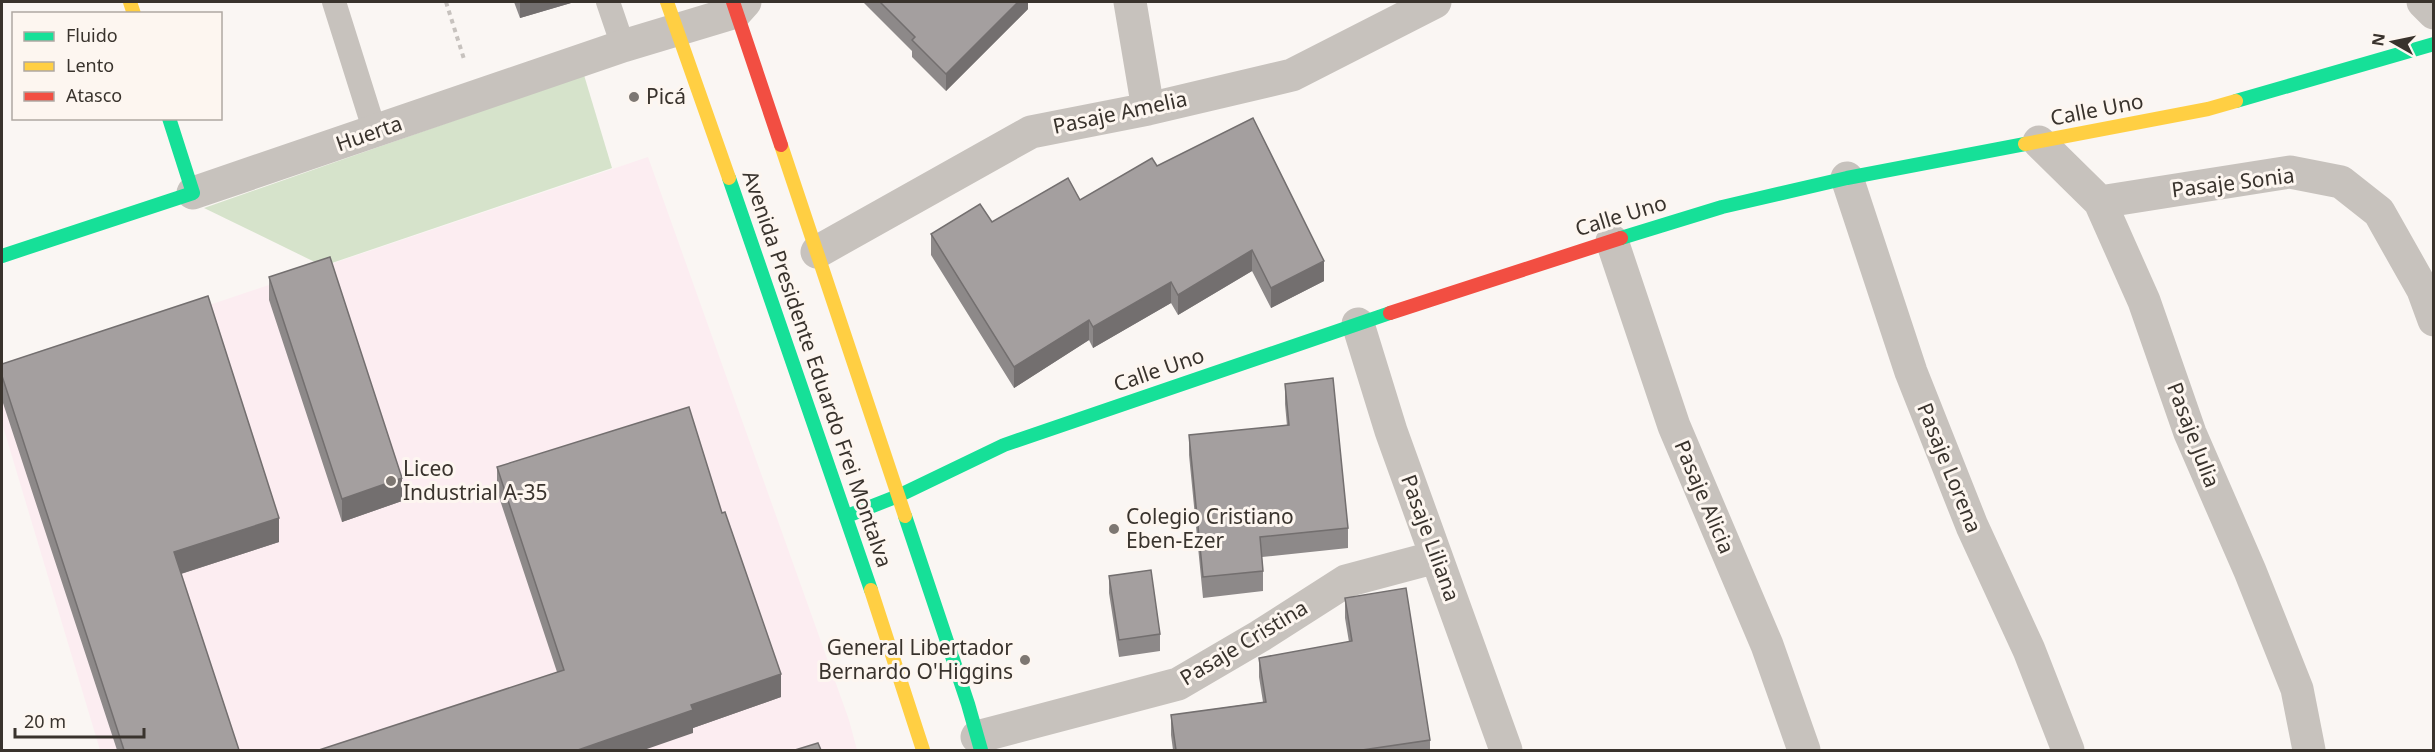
<svg xmlns="http://www.w3.org/2000/svg" width="2435" height="752" viewBox="0 0 2435 752" font-family="'Noto Sans',sans-serif">
  <rect width="100%" height="100%" fill="#faf6f3"/>
  <path fill="#fcedf1" d="M648,157L849,720L857,750H100L2,423V375Z"/>
  <path fill="#d6e3cb" d="M584,75L612,168L323,266L204,208Z"/>
  <g fill="none" stroke-linecap="round" stroke-linejoin="round">
    <path stroke="#c7c2be" stroke-width="4" stroke-dasharray="4.5 4.5" stroke-linecap="butt" d="M446,2L464,59"/>
    <path stroke="#c7c2bd" stroke-width="24" d="M334,2L375,132
      M608,2L623,46"/>
    <path stroke="#c7c2bd" stroke-width="33" d="M1130,2L1148,109
      M2423,2L2434,13
      M2039,142L2100,202L2144,301L2190,433L2250,571L2297,689L2309,750
      M1847,178L1911,372L1972,526L2029,650L2068,750
      M193,193L623,46L736,12L745,2
      M2100,202L2290,172L2341,182L2379,212L2423,290L2434,320
      M1612,241L1674,426L1767,645L1804,750
      M817,252L1031,132L1148,109L1292,75L1435,2
      M1358,324L1391,431L1506,750
      M977,737L1178,684L1260,636L1346,581L1436,557"/>
    <path stroke="#16e098" stroke-width="14" d="M2236,101L2434,44
      M729,178L871,590
      M1621,238L1722,207L1847,178L2025,144
      M2,256L193,193L169,118
      M847,516L898,496L1004,445L1390,313
      M905,516L968,704L981,750"/>
    <path stroke="#ffcf43" stroke-width="14" d="M130,2L134,14
      M667,2L729,178
      M2025,144L2208,109L2236,101
      M781,145L905,516
      M871,590L923,750"/>
    <path stroke="#f24e42" stroke-width="14" d="M733,2L781,145
      M1390,313L1621,238"/>
  </g>
  <path fill="#8d8989" d="M514,2H571V3L520,18Z
    M863,2H1028V9L946,91L912,57V51Z
    M1157,166L1324,281L1271,308L1252,271L1178,315L1171,303L1093,348L1089,340L1014,388L931,255V234L992,222L1080,200Z
    M269,277L402,501L342,522L269,300Z
    M2,364L279,542L181,574L239,750H117L2,400Z
    M1285,384L1348,528V548L1262,557L1263,571V591L1203,598L1189,455V435L1287,426L1285,404Z
    M497,467L722,513L781,697L693,728V733L557,672L497,491Z
    M1109,576L1160,634V651L1119,657L1109,593Z
    M1345,598L1430,740V750H1173L1171,735V715L1263,702L1259,677V658L1349,642L1345,618Z"/>
  <path fill="#736f6f" d="M520,2H571V3L520,18Z
    M1018,2H1028V9L946,91V74Z
    M1252,250V271L1178,315V295Z
    M1324,261V281L1271,308V288Z
    M1171,282V303L1093,348V327Z
    M1089,320V340L1014,388V367Z
    M402,478V501L342,522V499Z
    M279,518V542L174,576V552Z
    M781,674V697L693,728V733L644,750H578L691,705Z"/>
  <path fill="#a49f9f" stroke="#736f6f" stroke-width="1.5" d="M880,2H1018L946,74L912,40L915,37Z
    M1253,118L1324,261L1271,288L1252,250L1178,295L1171,282L1093,327L1089,320L1014,367L931,234L980,204L992,222L1068,178L1080,200L1152,158L1157,166Z
    M330,257L402,478L342,499L269,277Z
    M208,296L279,518L174,552L239,750H124L2,376V364Z
    M1333,378L1348,528L1260,537L1263,571L1203,577L1189,435L1289,425L1285,384Z
    M689,407L722,513L725,512L781,674L691,705L693,710L578,750H319L564,670L497,467Z
    M1151,570L1160,634L1119,640L1109,576Z
    M1406,588L1430,740L1362,750H1176L1171,715L1266,702L1259,658L1352,641L1345,598Z
    M818,743L821,750H795Z"/>
  <g fill="#7d7772" stroke="#fdf6f0" stroke-width="2">
    <circle cx="634" cy="97" r="6"/>
    <circle cx="391" cy="481" r="6"/>
    <circle cx="1114" cy="529" r="6"/>
    <circle cx="1025" cy="660" r="6"/>
  </g>
  <g text-anchor="middle" stroke-width="6" stroke-linejoin="round" paint-order="stroke">
    <g font-size="21" fill="#39332d" stroke="#fdf6f0" text-anchor="start">
      <text x="646" y="104">Picá</text>
      <text x="403" y="476">Liceo<tspan x="403" dy="24">Industrial A-35</tspan></text>
      <text x="1126" y="524">Colegio Cristiano<tspan x="1126" dy="24">Eben-Ezer</tspan></text>
      <text x="1013" y="655" text-anchor="end">General Libertador<tspan x="1013" dy="24">Bernardo O'Higgins</tspan></text>
    </g>
    <g font-size="21" fill="#39332d" stroke="#fdf6f0">
      <text transform="translate(2097 110) rotate(-11)" y="7">Calle Uno</text>
      <text transform="translate(1120 113) rotate(-12)" y="7">Pasaje Amelia</text>
      <text transform="translate(369 134) rotate(-19)" y="7">Huerta</text>
      <text transform="translate(2233 183) rotate(-7)" y="7">Pasaje Sonia</text>
      <text transform="translate(1621 216) rotate(-17)" y="7">Calle Uno</text>
      <text transform="translate(817 369) rotate(71)" y="7">Avenida Presidente Eduardo Frei Montalva</text>
      <text transform="translate(1159 370) rotate(-19)" y="7">Calle Uno</text>
      <text transform="translate(2193 435) rotate(69)" y="7">Pasaje Julia</text>
      <text transform="translate(1949 468) rotate(68)" y="7">Pasaje Lorena</text>
      <text transform="translate(1704 497) rotate(67)" y="7">Pasaje Alicia</text>
      <text transform="translate(1430 538) rotate(70)" y="7">Pasaje Liliana</text>
      <text transform="translate(1244 643) rotate(-31)" y="7">Pasaje Cristina</text>
    </g>
  </g>
  <rect width="2435" height="752" fill="none" stroke="#39332d" stroke-width="6"/>
  <rect x="12" y="12" width="210" height="108" fill="#fdf6f0" stroke="#afa8a2" stroke-width="1.5"/>
  <rect x="24" y="32" width="30" height="9" fill="#16e098" stroke="#afa8a2" stroke-width="1.5"/>
  <text x="66" y="42" font-size="18" fill="#39332d">Fluido</text>
  <rect x="24" y="62" width="30" height="9" fill="#ffcf43" stroke="#afa8a2" stroke-width="1.5"/>
  <text x="66" y="72" font-size="18" fill="#39332d">Lento</text>
  <rect x="24" y="92" width="30" height="9" fill="#f24e42" stroke="#afa8a2" stroke-width="1.5"/>
  <text x="66" y="102" font-size="18" fill="#39332d">Atasco</text>
  <g transform="translate(2393 42) rotate(279)" stroke="#fdf6f0" stroke-width="4.5" paint-order="stroke">
  <path d="M0-4.5L10 22L0 15L-10 22Z" fill="#39332d"/>
  <text y="-9" font-size="16" font-weight="bold" text-anchor="middle" fill="#39332d">N</text>
  </g>
  <path d="M15 728v9h129v-9" fill="none" stroke="#39332d" stroke-width="3"/>
  <text x="24" y="728" font-size="18" fill="#39332d" stroke="#fdf6f0" stroke-width="4.5" paint-order="stroke">20 m</text>
</svg>
